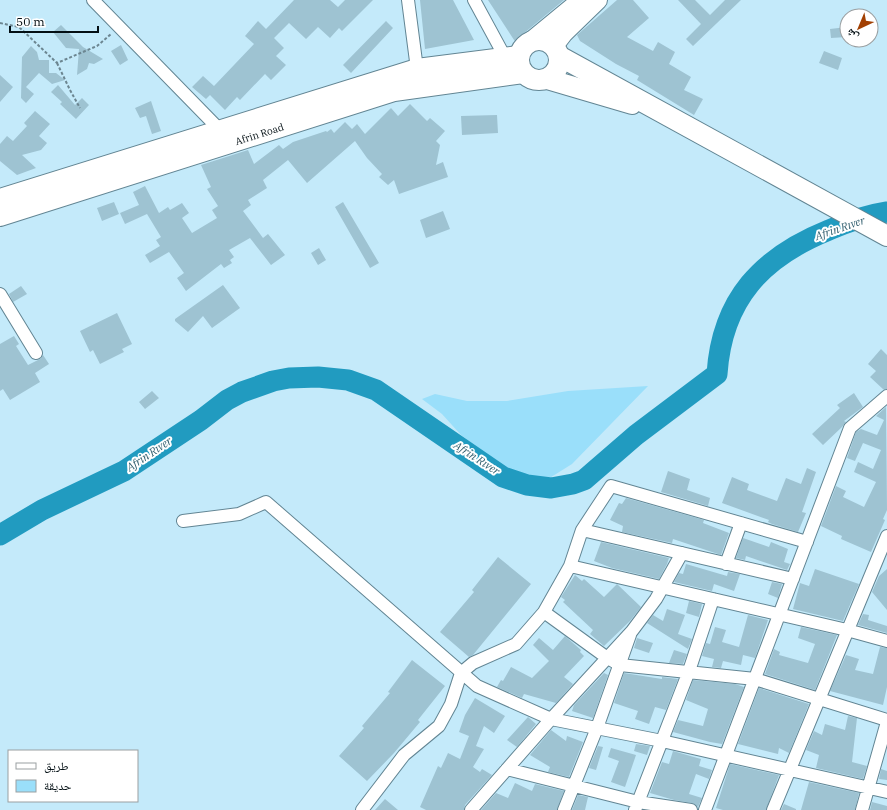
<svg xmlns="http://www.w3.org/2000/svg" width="887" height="810" viewBox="0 0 887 810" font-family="'IBM Plex Serif','Noto Naskh Arabic',serif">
  <rect width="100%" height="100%" fill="#c4eafa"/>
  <path fill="#9adffa" d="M648,386L572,464L548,479H517L461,435L442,414L422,399L435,394L467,401H507L568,391Z"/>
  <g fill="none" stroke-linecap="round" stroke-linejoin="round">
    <path stroke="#219bc0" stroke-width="21" d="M0,535L42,510L124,471L201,420L227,400L242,392L273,381L289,378L318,377L348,380L376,390L503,477L527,485L551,488L573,484L584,480L636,435L717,374C722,299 762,257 829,230C847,222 867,215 887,212"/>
  </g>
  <path fill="#9ec3d2" d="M294,0H330L338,7L345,0H373L342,31L339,28L330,38L318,27L306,39L289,23L274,38L284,48L276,56L286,65L271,80L265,74L240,100L237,97L225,110L210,95L206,99L192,87L203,76L214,86L254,44L245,36L258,21L266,29Z
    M420,0H453L474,40L425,49Z
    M488,0H564L523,34L520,40L516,43Z
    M617,0H633L649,18L627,37L653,51L658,42L675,52L669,64L691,77L684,90L703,99L694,115L637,80L639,76L616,64L580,41L577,35Z
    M678,0H695L710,15L725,0H741L693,46L686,39L701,24Z
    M386,21L393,28L351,73L343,65Z
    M61,25L83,47L103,59L94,64L89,63L87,69L77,75L79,49L66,48L53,32Z
    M847,27V37L831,38L830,29Z
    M121,45L128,60L120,65L111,51Z
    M31,46L37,52L39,60H49V73H56L65,80L52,84L39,73L26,87L34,94L26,103L21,98L22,57Z
    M824,51L842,58L838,70L819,63Z
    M0,75L13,87L0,102Z
    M58,85L75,105L82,98L89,105L76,119L60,104L62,102L51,92Z
    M151,101L161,131L152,134L146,116L140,118L135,108Z
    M410,104L427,121L430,118L445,131L436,141L440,145L436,165L443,162L448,177L399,194L394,180L388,185L379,177L382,174L367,158L355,141L307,183L288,160L263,180L267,188L248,200L251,205L243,211L263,238L268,234L285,255L271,265L250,238L229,250L234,257L230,260L232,263L224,268L221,264L186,291L177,278L184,273L169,252L150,263L145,255L160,246L156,240L161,237L147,214L125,224L120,213L139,205L133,192L145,186L159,213L168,207L170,210L182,203L189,213L182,218L192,233L217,218L212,210L218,206L207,189L211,187L201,165L248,150L254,164L279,145L283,149L293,142L326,131L327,132L331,129L334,133L345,122L352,129L357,124L365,134L391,108L398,116Z
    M35,111L50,124L39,136L47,143L41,150L22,155L36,168L17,175L0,161V144L7,136L13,141L27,126L24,123Z
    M497,115L498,133L462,135L461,116Z
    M114,202L119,214L102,221L97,208Z
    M343,202L379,263L370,268L335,207Z
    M443,211L450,229L426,238L420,220Z
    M319,248L326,260L318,265L311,253Z
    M223,285L240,308L212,328L203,316L188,332L175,321V319Z
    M21,286L27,294L13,302L9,294Z
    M117,313L132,344L122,349L124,352L100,364L93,350L90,352L80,331Z
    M14,336L19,344L16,346L28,365L40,359L43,355L49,364L35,373L40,382L10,400L3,389L0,391V344Z
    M881,349L887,355V389L884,390L870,377L876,371L868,364Z
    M152,391L159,398L145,409L139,402Z
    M854,393L863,407L844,421L846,422L842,427L823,445L812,434L840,408L837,405Z
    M886,407L887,510L883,519L885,520L871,552L841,539L842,536L821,526L836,486L846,491L843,497L864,507L876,482L854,472L858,462L873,469L881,450L863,443L855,461L847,458L856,432L861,429L877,435L884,420L876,416Z
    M807,468L816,472L802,512L806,513L798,532L772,524L768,522L769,520L722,503L732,477L749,484L747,490L777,501L786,478L801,484Z
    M668,471L690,479L687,490L710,498L708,506L661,492Z
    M626,498L704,520L703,523L729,533L721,555L673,539L672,543L622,532L623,526L610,520L619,503L622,504Z
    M743,538L769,547L771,542L788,549L784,562L790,564L787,570L746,556L745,560L736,558Z
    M601,542L669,558L667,564L659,579L612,568L594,561Z
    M498,557L531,584L473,655L469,657L440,632L474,592L472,590Z
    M686,564L727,576L728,572L740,574L734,591L714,584L712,591L674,582L679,573L683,574Z
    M815,569L859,584L843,621L793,609L800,583L809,586Z
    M887,569V610L872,592L879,576Z
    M575,575L582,581L584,579L604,597L617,584L641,607L630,621L604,646L590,634L593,630L563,602L565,600L561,597Z
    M772,582L782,584L778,598L768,594Z
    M689,601L702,604L699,617L686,613Z
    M667,609L685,615L678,634L692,639L688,649L647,623L653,615L663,621Z
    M863,614L869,615L868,620L887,626V633L858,625Z
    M748,615L768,620L755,658L743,655L741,665L723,661L721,668L712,667L714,659L702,656L706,643L710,644L715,627L726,630L722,642L739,647Z
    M801,627L837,635L815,690L765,674L774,649L780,652L779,655L808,663L815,644L798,638Z
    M565,636L581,650L580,652L584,656L564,677L573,684L556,703L524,694L522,698L497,687L501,680L503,681L511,667L532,678L549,661L533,645L539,638L553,650Z
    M637,638L653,643L649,653L634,648Z
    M880,647L887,648V687L883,705L830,691L846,655L859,659L855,670L873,674Z
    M674,650L687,654L683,664L669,663Z
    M412,660L445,686L418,720L420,722L394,753L367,781L339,756L364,728L362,726L390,693L388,692Z
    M604,673L608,675L593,718L572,711L574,705Z
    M624,673L662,679V677L678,679L666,710L655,707L649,724L635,719L638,711L614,703Z
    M693,680L735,684L744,687L722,744L710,742L673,732L678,720L703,726L708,709L686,700Z
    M759,688L809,704L789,753L779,748L778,754L738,744Z
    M475,698L505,716L494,733L484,726L476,746L484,749L473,767L480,772L482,769L492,775L465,805L464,810H426L420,807L438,766L441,768L448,753L460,759L469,736L459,732L465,715Z
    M848,716L857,718L852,762L867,766L863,779L816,768L819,755L806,750L814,731L822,735L825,724L845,730Z
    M528,717L536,724L517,747L507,740Z
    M551,730L566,741L567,736L583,742L569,777L548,772L550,767L530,755Z
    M636,744L650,746L647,755L634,751Z
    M598,746L603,747L596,770L589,768Z
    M611,748L636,755L625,787L611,782L619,761L608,757Z
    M673,751L701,759L699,766L712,770L709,779L696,774L689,794L702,798L698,807L692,803L674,800L650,793L662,762L669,764Z
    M730,764L779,775L766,810H723L716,808Z
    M881,769L887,771V780L879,779Z
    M809,782L859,793L855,810H801Z
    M515,783L532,791L535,784L564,791L557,810H481L496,793L508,798Z
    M578,795L588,797L585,810H572Z
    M385,799L398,810H375Z
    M872,802L887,806V810H870Z
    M784,804L796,809V810H781Z"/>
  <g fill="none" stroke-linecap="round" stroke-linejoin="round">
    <g stroke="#628593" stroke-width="14">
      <path id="street" d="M93,0L219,129
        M408,0L417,69
        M474,0L506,59
        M0,294L36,353
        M183,521L239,514L266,502L477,686L551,719L662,741L887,792
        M726,564L741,523
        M570,566L847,630L887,641
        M793,579L582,530L611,486L807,542
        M544,612L606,657L620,665L755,679L887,720
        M507,769L638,802L691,810
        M362,810L404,755L439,726L451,704L461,673L473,663L516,644L544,612L570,566L582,530
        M471,810L551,719L632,631L656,599L682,553
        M564,810L597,728L630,635
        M635,810L689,671L713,599
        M705,810L850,428L887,396
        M773,810L887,536
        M862,810L887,722"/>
    </g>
    <g stroke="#628593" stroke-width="20">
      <path id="secondary" d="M530,42L581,0
        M554,46L564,33L598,0"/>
    </g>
    <g stroke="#628593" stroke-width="22">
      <g id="primary">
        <circle cx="539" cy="60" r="20"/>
        <path d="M559,56L887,236"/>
        <path d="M547,79L632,104"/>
        <path d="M0,199L417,69L519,56"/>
        <path id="s1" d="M0,216L394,91L523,73"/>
      </g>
    </g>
    <path stroke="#6c8691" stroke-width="2" stroke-dasharray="3 2" stroke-linecap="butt" d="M0,23L19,27L57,63L97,46L111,34
      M57,63L70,90L80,108"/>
    <use href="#street" stroke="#fff" stroke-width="12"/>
    <use href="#secondary" stroke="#fff" stroke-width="18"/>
    <use href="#primary" stroke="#fff" stroke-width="20"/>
  </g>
  <g text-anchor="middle" stroke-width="4" stroke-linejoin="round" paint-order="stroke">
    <g font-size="10" fill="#030f14" stroke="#fff">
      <text dy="4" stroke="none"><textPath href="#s1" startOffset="272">Afrin Road</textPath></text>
    </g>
    <g font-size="11" font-style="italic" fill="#2f5d6d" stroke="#fff">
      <text transform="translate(840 228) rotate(-19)" y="4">Afrin Rıver</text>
      <text transform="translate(149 454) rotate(-34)" y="4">Afrin Rıver</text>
      <text transform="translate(477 458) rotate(33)" y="4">Afrin Rıver</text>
    </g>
  </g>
  <rect x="8" y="750" width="130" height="52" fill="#ffffff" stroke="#9a9fa1"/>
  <rect x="16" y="763" width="20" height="6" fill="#ffffff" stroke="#9a9fa1"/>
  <text x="44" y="770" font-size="12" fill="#030f14">طريق</text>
  <rect x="16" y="780" width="20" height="12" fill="#9adffa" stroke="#9a9fa1"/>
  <text x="44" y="790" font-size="12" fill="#030f14">حديقة</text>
  <g transform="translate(859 28) rotate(224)"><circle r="19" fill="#ffffff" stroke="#9a9fa1"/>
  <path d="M0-3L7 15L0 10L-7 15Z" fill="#a24002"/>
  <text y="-6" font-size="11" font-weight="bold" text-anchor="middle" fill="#030f14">ش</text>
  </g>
  <path d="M10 26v6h88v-6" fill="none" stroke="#030f14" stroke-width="2"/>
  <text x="16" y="26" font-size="12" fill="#030f14" stroke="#ffffff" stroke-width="3" paint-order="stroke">50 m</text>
</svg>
